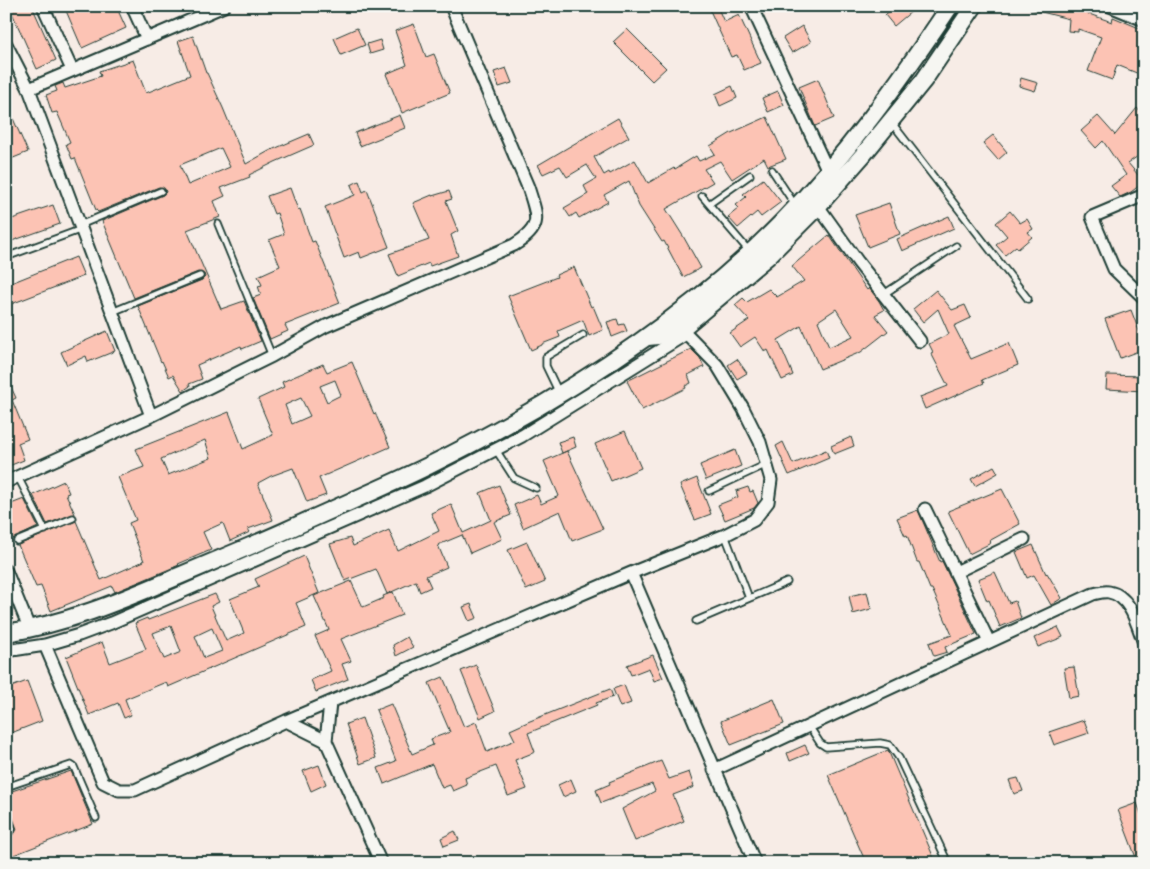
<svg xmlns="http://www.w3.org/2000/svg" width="1150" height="869" viewBox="0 0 1150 869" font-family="Kalam,sans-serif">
  <rect width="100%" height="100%" fill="#f7ece6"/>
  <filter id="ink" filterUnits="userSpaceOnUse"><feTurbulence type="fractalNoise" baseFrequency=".02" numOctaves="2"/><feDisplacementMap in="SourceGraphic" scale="10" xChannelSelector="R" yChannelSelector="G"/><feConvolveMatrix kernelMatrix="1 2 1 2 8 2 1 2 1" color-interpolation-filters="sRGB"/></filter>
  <g filter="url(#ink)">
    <path fill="#fcc3b4" stroke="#1f3d34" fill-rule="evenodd" d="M9,6H32L56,60L37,69Z
      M64,6H116L126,28L82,48Z
      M708,6H717L724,22L739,15L761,63L744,70L737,55L731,57Z
      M895,6H918L894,26L885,15Z
      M1030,6H1087L1086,13L1112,22L1113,17L1144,30V76L1117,65L1112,80L1088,71L1101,37L1078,29V32L1068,31L1069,19L1030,9Z
      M414,24L426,57L434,54L450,93L402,113L386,74L407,65L395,31Z
      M802,26L811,42L792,53L783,38Z
      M357,28L365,45L341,55L334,38Z
      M627,29L666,68L652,81L613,42Z
      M193,36L206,73H207L223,108L246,164L269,151L309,134L314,145L275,162L249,175L250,177L221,188L225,196L214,201L220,217L187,230L221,309L244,301L261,341L242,349L241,346L197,365L202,379L189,384L190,386L183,391L173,375L169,377L162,361L161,362L138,306L202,280L205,277L204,274L198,272L134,298L102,221L163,195L166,192L165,189L159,187L98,212L96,210L75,158L72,159L66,144L70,142L57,112L52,113L46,95L57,91L55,86L63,83L65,88L101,76L99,71L133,60L146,93L190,75L178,41ZM221,148L230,167L188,185L180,165Z
      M380,40L383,50L370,54L367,44Z
      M506,68L512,83L499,87L494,72Z
      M1021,78L1038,83L1035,91L1019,86Z
      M818,79L834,118L815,126L799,87Z
      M732,86L737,98L720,106L715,94Z
      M778,91L784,105L768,112L762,98Z
      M6,103L28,152L6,161Z
      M1137,108L1144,114V152L1128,163L1144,182L1131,192L1120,197L1111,186L1126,175L1103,141L1096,148L1081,131L1098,116L1115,135Z
      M400,115L405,128L360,146L355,133Z
      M767,117L786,159L768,166L764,158L732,179L720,161L704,169L713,182L666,209L683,236L701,268L683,277L664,241L662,242L639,206L629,181L604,195L608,202L579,218L576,213L570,217L564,208L588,194L584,186L596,179L587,165L567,177L560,166L543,174L538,165L618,118L629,137L594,157L604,175L609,172L610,174L635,160L648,183L674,168L675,169L696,156L699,161L715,154L710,146L731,133Z
      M993,135L1007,152L998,160L983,143Z
      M763,179L781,202L761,217L757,212L738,228L728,217L739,208L736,205L746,197L743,194Z
      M359,181L363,192L367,190L389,247L361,258L359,252L344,258L325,207L355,195L351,185Z
      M290,188L298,210L300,209L312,242L315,241L340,303L285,325L288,331L270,339L253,298L261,295L258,286L262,285L258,276L280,266L269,240L284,234L277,213L274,214L267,196Z
      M449,191L452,199L446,201L458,231L451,235L458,256L430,266L429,263L398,276L389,254L429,240L413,203L432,195V196Z
      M889,203L900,234L868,247L855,215Z
      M53,205L60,224L6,243V221Z
      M1010,211L1020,223L1027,219L1033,229L1028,232L1032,237L1018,249L1016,246L1005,255L996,245L1007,236L996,223Z
      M949,216L954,228L902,251L897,239Z
      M829,235L867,290L869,288L879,301L884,310L875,315L888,331L861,352L820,369L801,326L778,340L793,375L782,380L768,350L765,352L755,337L740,347L730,333L749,320L735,305L743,298L747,302L769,289L777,297L804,281L792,266ZM836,309L853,336L829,347L818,321Z
      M76,257L84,276L6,306V285Z
      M574,267L591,307L593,306L603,330L589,336L583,320L558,331L560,337L542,344V345L531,350L508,296L557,277L556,275Z
      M936,290L952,310L965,305L971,318L954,326L971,359L1009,343L1018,365L982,380L984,383L925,409L920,397L948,386L931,353L933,352L929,344L949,334L938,309L923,322L913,309Z
      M1131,310L1144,344V349L1120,358L1105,319Z
      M617,319L619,325L624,324L627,331L612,337L607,322Z
      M107,331L115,351L88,362L86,356L67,365L61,352Z
      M691,349L700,358L704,367L688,375L691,383L685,386L686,388L642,410L627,381Z
      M737,359L747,373L737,379L728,365Z
      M352,362L374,414L375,413L390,447L319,478L326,495L307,502L293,468L271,476L258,483L273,520L248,529L250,532L230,541L223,523L203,532L211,550L178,564L179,565L115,592L112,586L51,611L41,586L36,587L18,545L76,521L101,580L144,561L129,523L136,520L118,477L144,467L136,449L229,412L243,449L273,435L258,399L284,387L282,382L323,364L327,372ZM335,380L341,395L327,402L320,386ZM301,398L310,416L292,424L285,405ZM205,440L211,458L168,475L161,459Z
      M1107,375L1144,376V391L1106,389Z
      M6,376L16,398L12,400L28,439L18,443L24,460L6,467Z
      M625,431L641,468L611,481L595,444Z
      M573,437L576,447L562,453L558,442Z
      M851,437L854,446L834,454L831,446Z
      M783,442L793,464L826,450L829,458L789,475L776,446Z
      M735,450L741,466L706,480L700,465Z
      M567,451L603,529L572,541L560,511L523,528L514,505L537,495L541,504L559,496L544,461Z
      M994,466L998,473L975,486L971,479Z
      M697,478L711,514L695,520L680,485Z
      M64,481L69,493L66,494L75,514L47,524L33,495Z
      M499,485L511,515L494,522L502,539L470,553L462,535L438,545L447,567L426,576L431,587L420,592L416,581L387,594L376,569L345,581L330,544L350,538L353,546L389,530L398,551L439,531L431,513L451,504L463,533L491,520L480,493Z
      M748,487L750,492L753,491L758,503L754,508L725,520L718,505L738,497L736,491Z
      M1002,489L1020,524L989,541L991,543L969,554L948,511Z
      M24,499L38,527L13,539L6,523V506Z
      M918,510L940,562L942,561L976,634L945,647L947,652L934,656L929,643L952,635L932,589H930L919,562H917L907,535L905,536L897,518Z
      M527,542L545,582L526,590L508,550Z
      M1033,545L1046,574L1047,573L1062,598L1051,605L1034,575L1027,578L1016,552Z
      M304,556L319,593L296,603L306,627L168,687L166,682L125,699L131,715L124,718L118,703L89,715L66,657L102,642L110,663L146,649L135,623L147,618L148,620L215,594L219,602L211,606L226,641L244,633L230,599L259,587L255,579ZM171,626L181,652L164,659L153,633ZM212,628L222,651L204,658L195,636Z
      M995,572L1009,603L1015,601L1021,618L1000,627L989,600L987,601L978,579Z
      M351,581L363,607L384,598L383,596L393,592L402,615L341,639L351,661L342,664L348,679L316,692L311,680L331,671L315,636L329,630L314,596Z
      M867,592L871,609L853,614L849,596Z
      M471,604L477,618L469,621L463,607Z
      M1058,627L1063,637L1038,647L1034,638Z
      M407,637L413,647L396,656L393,645Z
      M653,655L663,678L654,681L649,668L631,675L627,665Z
      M476,665L495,711L480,718L461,671Z
      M1074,667L1079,696L1069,698L1064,668Z
      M443,677L464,727L476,722L487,752L515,740L510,730L530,721L610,689L613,697L596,703L597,705L528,733L535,752L515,760L527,789L508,796L496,766L465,778L467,785L453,791L450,785L442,788L432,764L384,784L378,768L396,761L376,710L391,704L412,754L433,745L431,739L450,732L429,683Z
      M27,681L42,721L6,735V689Z
      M624,685L631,703L620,707L613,689Z
      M774,699L784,724L731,745L721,721Z
      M362,718L376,758L360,764L346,724Z
      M1084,720L1089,733L1054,745L1049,732Z
      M805,745L809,753L790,761L787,753Z
      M888,750L936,863H866L828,775Z
      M661,761L669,779L689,772L694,787L673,795L684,821L635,841L622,809L655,791L652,784L601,803L596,790L610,784L609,782Z
      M319,765L326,784L311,791L303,771Z
      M71,771L93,824L6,858V838L15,833L17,829L10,810L6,807V793Z
      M1018,778L1023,791L1014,794L1009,780Z
      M571,779L576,791L563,797L558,785Z
      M1137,803L1141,814L1144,813V863H1138L1118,810Z
      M455,831L459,840L444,846L441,838Z"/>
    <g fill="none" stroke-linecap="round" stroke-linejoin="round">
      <g stroke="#1f3d34" stroke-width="9">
        <path id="lane" d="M892,123L1028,299
          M772,170L795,205
          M702,196L749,251
          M709,204L750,175
          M218,224L272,356
          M80,225L161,191
          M6,257L82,229
          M884,294L956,246
          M112,312L200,276
          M559,393L546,366V357L583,335
          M496,450L514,478L536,488
          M18,477L45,530
          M709,491L767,464
          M725,535L749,598
          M17,541L73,518
          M696,621L787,582
          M809,726L820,743L826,747L880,743L890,745L899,758L948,863
          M6,787L71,765L74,767L96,818
          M6,812L12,829L6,833"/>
      </g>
      <g stroke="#1f3d34" stroke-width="15">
        <path id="street" d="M43,6L72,70
          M132,6L147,39
          M751,6L828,171
          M1110,6L1144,20
          M6,44L29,89L151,416
          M29,89L224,6
          M1144,195L1092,217L1114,269L1144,298
          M818,206L858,262L920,341
          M6,482L151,416L272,356L326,326L514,245C544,227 537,216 528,187L451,6
          M925,509L989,642
          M6,571L30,630
          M956,572L1024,539
          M631,573L755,863
          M45,645L103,782L119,790H135L286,721L631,573L725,535L754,520L768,502L771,480L760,442L743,408L717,365L677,324
          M6,651L45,645L79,635L111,623L425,486L522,436L686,334
          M330,703L326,741L381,863
          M286,721L326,741
          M714,770L1093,594C1098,593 1104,591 1109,592C1131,596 1137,625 1144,643"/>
      </g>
      <g stroke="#1f3d34" stroke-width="20">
        <path id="secondary" d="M648,337L667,335L681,329L768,256L818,206L863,155L924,80L974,6
          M6,633C65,624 118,602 172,579C209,563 247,548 285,531C332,509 381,489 428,466C556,403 682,324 782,222C846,156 899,82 950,6"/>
      </g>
      <use href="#lane" stroke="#f6f6f2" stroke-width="5.5"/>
      <use href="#street" stroke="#f6f6f2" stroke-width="11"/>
      <use href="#secondary" stroke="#f6f6f2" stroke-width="16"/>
    </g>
  </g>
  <rect width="1150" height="869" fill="none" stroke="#f6f6f2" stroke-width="25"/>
  <rect x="12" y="12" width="1125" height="844" fill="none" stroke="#1f3d34" stroke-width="2" filter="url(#ink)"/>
</svg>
